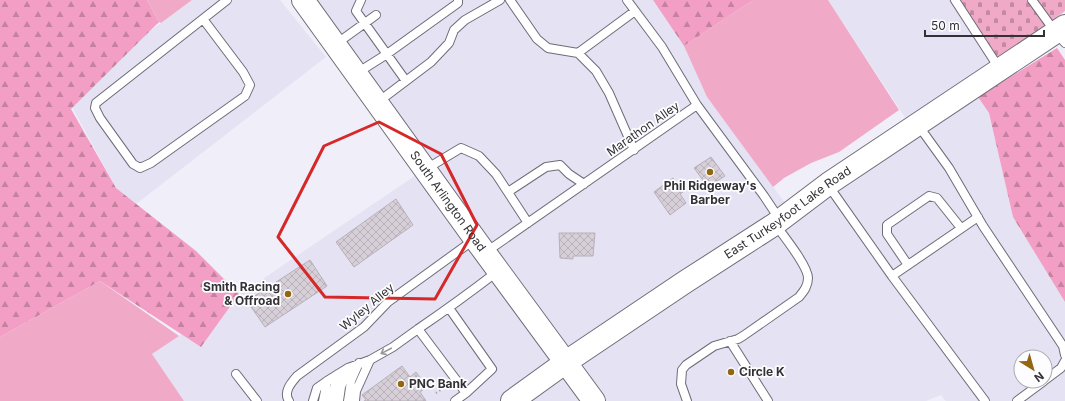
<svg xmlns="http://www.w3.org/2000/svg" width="1065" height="401" viewBox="0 0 1065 401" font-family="Inter,sans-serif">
  <defs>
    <pattern id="forest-firs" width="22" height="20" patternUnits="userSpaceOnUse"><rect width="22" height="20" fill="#f39ec4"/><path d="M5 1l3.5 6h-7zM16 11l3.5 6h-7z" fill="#c581a0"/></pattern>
    <pattern id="cemetery-stones" width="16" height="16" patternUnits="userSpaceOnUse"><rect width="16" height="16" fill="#f1a9c8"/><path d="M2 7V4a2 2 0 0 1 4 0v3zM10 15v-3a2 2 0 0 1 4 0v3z" fill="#c48aa3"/></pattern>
    <pattern id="building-cross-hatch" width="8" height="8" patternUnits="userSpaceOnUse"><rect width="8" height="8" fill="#d7cfd8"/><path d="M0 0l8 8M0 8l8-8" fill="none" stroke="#b9b2ba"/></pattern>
  </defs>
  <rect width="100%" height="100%" fill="#f0eef9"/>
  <path fill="#e5e2f4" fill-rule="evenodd" d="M192,0H280L326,57L136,204L116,188L65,94Z
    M303,0H653L684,46L707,97L791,211L972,88L989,113L1013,217L1065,302V401H946L941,395L926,401H184L152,354L425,169ZM1021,357H1045V381H1021Z
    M828,0H949L992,64L908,122Z"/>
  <path fill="#f1a9c8" d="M147,0H192L161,23L159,22Z
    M753,0H828L899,110L839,152L811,163L784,178L773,187L707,97L684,46Z
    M100,281L179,336L152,354L184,401H0V337Z"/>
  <path fill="url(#forest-firs)" d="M0,0H147L159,22L71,109L116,188L196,251L239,294L201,347L100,281L0,337Z
    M653,0H753L684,46Z
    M1057,48L1065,60V302L1013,217L989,113L978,97Z"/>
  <path fill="url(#cemetery-stones)" d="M949,0H1065V11L992,64Z"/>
  <path fill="url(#building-cross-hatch)" stroke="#b8b0b9" d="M711,157L725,176L708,187L694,168Z
    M673,178L683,192L680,194L686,203L670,215L654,192Z
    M396,199L413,225L354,267L336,242Z
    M559,233H595L593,256H573V259L560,258Z
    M310,260L327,286L265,327L247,301Z
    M402,366L410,377L416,372L427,387L420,392L426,401H364L366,400L362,395Z"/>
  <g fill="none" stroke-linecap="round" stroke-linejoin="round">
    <g stroke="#6e6c76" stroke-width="10">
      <path id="lane" d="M361,0L356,11L406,81
        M510,0L537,39L548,48L578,53L596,71L609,93L634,150
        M627,0L662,47L697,105
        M955,0L999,68
        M1032,0L1056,33L1065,43
        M203,19L243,72L250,85L245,96L151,163L140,168L133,164L100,118L95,108L96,103L227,0
        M336,44L376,15
        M578,53L635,11
        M357,73L387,54L458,3V0
        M378,102L431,62L449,43L454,30L465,20L500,0
        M918,125L949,168L983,226L1063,346L1065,355
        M426,169L461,148L479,156L496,174L528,223
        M828,185L892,276L985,401
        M508,192L546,167L560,165L569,174L584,184
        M486,252L697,105L764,196L780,220
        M908,265L887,234V225L929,196L937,198L961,228
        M892,276L978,217
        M449,308L492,369L466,393L418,329C446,310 472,291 498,271
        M730,341L768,401
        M236,374L257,401
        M1045,380L1061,368L1065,361
        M289,401C283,392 291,383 297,376L364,327L388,302L475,239
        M313,401L317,388L327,381L348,368L370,360L393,347L418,329
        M323,401L327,381
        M331,401L333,391L338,374
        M339,401L341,387L348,368
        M348,401L351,381L359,363
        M355,401L356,391L370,360
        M455,401L466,393
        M687,401L681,384L682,370L686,365L714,346L738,339L743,336L799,297C804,291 808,286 808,278C808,266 783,235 775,224
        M1017,401L1044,381"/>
    </g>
    <g stroke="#6e6c76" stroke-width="24">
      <g id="secondary">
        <path id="s1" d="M303,0L475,239L594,401"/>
      </g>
    </g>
    <g stroke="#6e6c76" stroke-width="24">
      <g id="primary">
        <path id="s2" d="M512,401L566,362L685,282L775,224L828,184L1065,26"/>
      </g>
    </g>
    <path stroke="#9a98a0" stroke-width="2.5" stroke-dasharray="1 3" stroke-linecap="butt" d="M436,393L447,385"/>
    <use href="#lane" stroke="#fff" stroke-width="8"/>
    <use href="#secondary" stroke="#fff" stroke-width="22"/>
    <use href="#primary" stroke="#fff" stroke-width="22"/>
  </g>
  <defs><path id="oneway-shaft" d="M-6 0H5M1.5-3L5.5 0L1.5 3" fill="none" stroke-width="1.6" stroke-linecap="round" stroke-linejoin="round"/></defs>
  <use stroke="#98989a" href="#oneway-shaft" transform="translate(386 351) rotate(152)"/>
  <path fill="none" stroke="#d62828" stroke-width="3" stroke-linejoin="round" d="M379,122L441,154L477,225L435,299L325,297L278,237L324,146Z"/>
  <g fill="#936712" stroke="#fdfdff" stroke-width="1.5">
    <circle cx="710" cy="172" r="4"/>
    <circle cx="288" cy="294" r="4"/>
    <circle cx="731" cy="372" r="4"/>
    <circle cx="401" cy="384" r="4"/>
  </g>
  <g text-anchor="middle" stroke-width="3.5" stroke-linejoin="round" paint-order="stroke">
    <g font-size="12" fill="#323135" stroke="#fdfdff">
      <text transform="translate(643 129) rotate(-35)" y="4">Marathon Alley</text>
      <text dy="4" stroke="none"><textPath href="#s1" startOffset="248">South Arlington Road</textPath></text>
      <text dy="4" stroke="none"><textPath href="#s2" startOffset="334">East Turkeyfoot Lake Road</textPath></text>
      <text transform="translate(367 307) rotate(-40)" y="4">Wyley Alley</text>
    </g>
    <g font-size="12" font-weight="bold" fill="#323135" stroke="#fdfdff" text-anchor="start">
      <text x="710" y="190" text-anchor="middle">Phil Ridgeway's<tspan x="710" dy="14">Barber</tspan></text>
      <text x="280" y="291" text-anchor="end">Smith Racing<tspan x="280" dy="14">&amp; Offroad</tspan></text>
      <text x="739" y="376">Circle K</text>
      <text x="409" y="388">PNC Bank</text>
    </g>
  </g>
  <g transform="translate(1033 369) rotate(143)"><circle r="19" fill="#fdfdff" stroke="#acabae"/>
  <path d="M0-3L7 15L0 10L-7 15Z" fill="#936712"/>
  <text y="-6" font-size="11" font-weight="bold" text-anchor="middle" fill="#323135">N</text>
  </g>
  <path d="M925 30v6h119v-6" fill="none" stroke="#323135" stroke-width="2"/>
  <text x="931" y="30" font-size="12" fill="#323135" stroke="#fdfdff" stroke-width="3" paint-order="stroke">50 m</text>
</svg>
